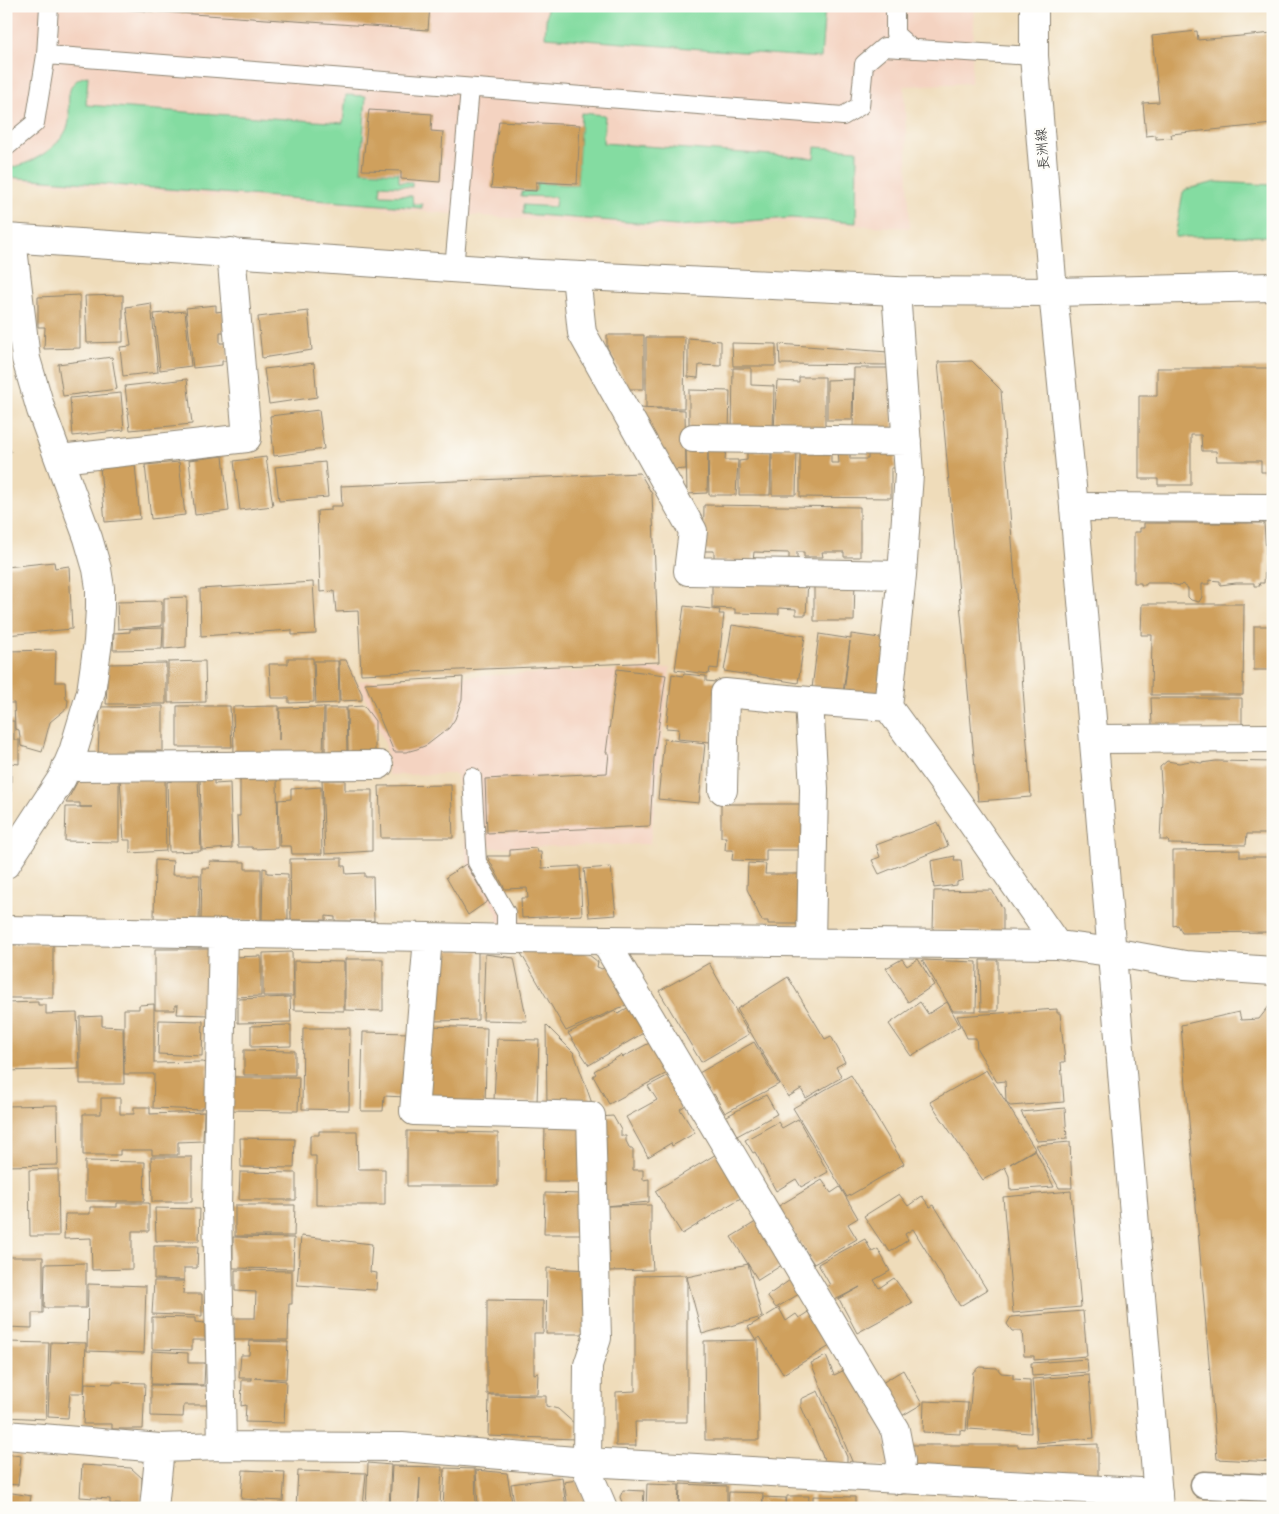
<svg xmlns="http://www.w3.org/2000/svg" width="1279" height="1514" viewBox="0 0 1279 1514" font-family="Kalam,'Klee One',sans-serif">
  <rect width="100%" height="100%" fill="#fdfcf7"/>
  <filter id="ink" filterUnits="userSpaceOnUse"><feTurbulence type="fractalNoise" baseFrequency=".02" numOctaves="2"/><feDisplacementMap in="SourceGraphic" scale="10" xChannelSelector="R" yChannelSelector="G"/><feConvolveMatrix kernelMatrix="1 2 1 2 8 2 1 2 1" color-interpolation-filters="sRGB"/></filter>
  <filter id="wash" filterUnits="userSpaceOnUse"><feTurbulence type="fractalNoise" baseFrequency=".0096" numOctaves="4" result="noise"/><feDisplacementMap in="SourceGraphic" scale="20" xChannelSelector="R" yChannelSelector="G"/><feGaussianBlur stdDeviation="1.12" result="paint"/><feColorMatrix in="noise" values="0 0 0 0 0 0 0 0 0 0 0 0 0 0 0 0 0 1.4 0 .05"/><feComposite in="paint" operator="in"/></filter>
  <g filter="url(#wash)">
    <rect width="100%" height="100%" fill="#efdcba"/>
    <path fill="#f4d3c1" d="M6,6H975L971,83L904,86L910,228L791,222L678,231L6,180Z
      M670,668L650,844L485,848V856L522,923L497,922V913L467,862L465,835L457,774L388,775L386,746L358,681Z"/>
    <path fill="#84dca1" stroke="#588466" d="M547,6H825L821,58L545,37Z
      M88,76L86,105L343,123L346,95L366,96L361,171L399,173V182H412V187L381,185L380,195L412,196L413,204H422V208L6,177V168C28,167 66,145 69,121C70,111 67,99 70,90C72,82 80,77 88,76Z
      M581,113L605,115L603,143L814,158L815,147L857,150L856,223L791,218L677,226L523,214V205L555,207L556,197L521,196V192L536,191L537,183L577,185Z
      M1216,182L1273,185V236L1175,237L1183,192L1187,189Z"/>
    <g id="blocks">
      <path fill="#cfa05d" d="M104,6H430L428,30L104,8Z
        M1197,31L1198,40L1273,33V124L1171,134L1172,138L1156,139V135L1146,136L1143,103L1159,102L1152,36Z
        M369,110L432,114L431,131L443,132L440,182L401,179V171L362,170Z
        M499,121L580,125L577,184L536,182V191L491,188Z
        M80,295V348L44,349L45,327H38V297Z
        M123,295V342L87,343L85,296Z
        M151,303L158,372L123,376L120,347L131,346L126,307Z
        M216,305V312L223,311L225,332H220V343H227L229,361H222V365L193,368L186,308Z
        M185,311L191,366L160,370L154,314Z
        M308,311L312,350L262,358L258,317Z
        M607,335H644V389H629L607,347Z
        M646,337H685L684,408H646Z
        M688,338L721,341V366L699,365L698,378L688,377Z
        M732,343L776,344V366H733Z
        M779,344L888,352V365L780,364Z
        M112,357L117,389L63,396L58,364Z
        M972,361L1001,390L1031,797L978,801L938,362Z
        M314,363L317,397L269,404L264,369Z
        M733,368H751V385L774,386L773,432H732Z
        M854,368H891L893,432L853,430Z
        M1157,368H1273V472H1261V461H1217L1216,451H1202L1201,435H1191V485H1158V479H1139V396H1157Z
        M799,377H825V429H774L777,381L799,382Z
        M187,379L192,424L130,430L125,386Z
        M853,379L852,420H827V380Z
        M689,390L730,391L729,432L689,430Z
        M121,393L124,430L73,436L70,398Z
        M638,408L685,410L686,469L672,470Z
        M319,410L324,449L274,456L270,416Z
        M6,440L11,452L6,453Z
        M686,447H726L725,460H738L736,495H709L708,453L707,493L687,494Z
        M772,449H797L796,495H772Z
        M800,449L831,450V463H839L838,449H850V459H868V450L895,449V468H891V498L800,497Z
        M747,451H771L770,495H739V461L747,460Z
        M223,456L229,511L195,515L189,460Z
        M266,457L273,506L240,510L234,461Z
        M179,462L185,515L151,519L145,465Z
        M325,462L328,497L279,501L275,467Z
        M135,464L140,519L105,522L100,467Z
        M640,473L652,494L659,662L361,674L358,611L336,612L334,591L320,592L317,511L331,510V506H342L341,486Z
        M704,505L860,507V557H844V552H822L823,557H804V552H797V561L789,560V553L754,552L753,561H714V551H703Z
        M1144,523H1264L1266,552L1264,583H1259L1260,586H1254V583H1236L1220,585V581L1209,580V584H1202V597L1199,602L1191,600L1188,597V588L1182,584L1180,586L1168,583H1146V585H1141V583H1134V532H1140V528H1144Z
        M54,562L55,568L69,566L72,629L6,635V567Z
        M712,578L808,580L806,615H796V609L779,608V614L735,613V609L712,608Z
        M814,580H855L854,621H814Z
        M313,582L316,634L292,635V630L201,636L200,589Z
        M187,597L186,647L164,649V598Z
        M162,601V626L118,629L117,602Z
        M1142,604H1244L1243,695H1151L1152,635H1141Z
        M684,606L720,610L719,614H724L718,669L710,668L709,674L675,670Z
        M732,625L805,636L798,683L724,671Z
        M1254,626H1273V670H1254Z
        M163,628L162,649L113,650L114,633L130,632V629Z
        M819,634L851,639V634L887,639L879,699L844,693L850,641L843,693L812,688Z
        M56,650L55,682H65L66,699L68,700L67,708L50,722L42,752L21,746L19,730L15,729L14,703H6V651Z
        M288,658H313L314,702L289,703V698H271L269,664H288Z
        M339,660H346L362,694V700L340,701Z
        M205,661L206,702L168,703V662Z
        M314,661H338L339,703L316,704Z
        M166,663V704H106L108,664Z
        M617,669L666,675L654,758L650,826L487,833L485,779L607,773L609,753H606Z
        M672,674L683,676L684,674L706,676V681L716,682L710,742L678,739L679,729L666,728Z
        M463,677L462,699L455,719L449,728L427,745L417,749L406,752H394L365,683Z
        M1151,698H1242V725H1152Z
        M163,706V751H127L126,755L98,756L100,707Z
        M177,706H230L232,747H177Z
        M279,706V740L280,708L324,707L323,758L234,753L233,707Z
        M364,706L375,721V752L348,753L347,707Z
        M325,708H346L347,752L325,758Z
        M6,721H14V740H19V764L11,763V792H6Z
        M664,739L705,744L699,803L658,799Z
        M1167,761L1179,763L1191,761L1201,763L1216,761L1273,762V834H1247L1246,845L1169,844L1168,840H1160L1162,798L1160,767Z
        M82,773H119V842L65,841L66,807H92H80V803H66Z
        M240,774L277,779L278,848L253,849L252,847H238L237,816H240Z
        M165,777L166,851L130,853V840H124L120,778Z
        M214,778V784L230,783L232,848L202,850L200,779Z
        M172,779H198L201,851L169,852L167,782L172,781Z
        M322,780H345V790H372V851L325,854Z
        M451,785L453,838H381L379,786Z
        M321,787L322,854H292L291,846H280L278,800L291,799V789Z
        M721,804H804L803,850H766V861L732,860L733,850H725L726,837H721Z
        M938,822L948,846L879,874L872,860L880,857L876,845Z
        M536,848L537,852H541L542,868L580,866L582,915L522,918L521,898H528L527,888L505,889L487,856H510V850Z
        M1240,850V857H1273V932L1182,933L1178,925L1173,926V851Z
        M955,856L954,860H961L963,880L957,882V885L934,888L931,861Z
        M342,858V866H345L346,874L365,873V877H373L374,921H335V917L326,916V920H291L290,859Z
        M155,860L173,861L172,875H200L199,921L154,919Z
        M210,861L245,862V869H261V920H201L202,868H209Z
        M748,863L766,864L765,874H804L803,924H768V921H762L747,889Z
        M466,864L488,901L468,915L446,877Z
        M611,867L616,915L589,917L584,869Z
        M263,868L267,869V873L288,874V920H262Z
        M992,890L1003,909V932L933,930L934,891Z
        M53,944V998H6V945Z
        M155,949H210L208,1015L177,1014L178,1005H175V1010H155Z
        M519,950L584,951L598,962L597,967L602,969L610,964L633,1002L566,1031Z
        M433,951L478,952V1020L433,1021Z
        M292,952L293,996H263V953Z
        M485,954L514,958L527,1021L483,1020Z
        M261,956V996L233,997V957Z
        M345,959H383V1011L345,1010Z
        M902,959L907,966L918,959L934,985L908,1002L886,968Z
        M922,960L977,962L976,1011H953Z
        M980,960H998V1011H981Z
        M294,961L344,962V1011L294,1010Z
        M709,963L749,1034L701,1062L659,991Z
        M788,977L825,1039L831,1036L845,1062L836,1067L842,1077L806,1098L801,1089L788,1097L737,1009Z
        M290,997L291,1022L238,1023V999Z
        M38,1002V1005H46V1014L77,1013L79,1069L6,1071V1003Z
        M920,1002L928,1014L947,1002L960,1026L911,1056L889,1024Z
        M154,1004V1063L202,1062L208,1063V1108H201V1110L153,1108L154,1074H124V1009H139V1005Z
        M1270,1005L1273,1008V1462L1217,1459L1181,1025L1239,1012L1241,1020L1259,1019Z
        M630,1006L645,1032L589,1065L568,1033L615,1011L618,1014Z
        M1057,1009V1013H1060L1065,1062H1061L1064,1102L1010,1106L1006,1101L1005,1081L997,1082L977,1049L976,1038H967L957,1016Z
        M102,1016V1026L123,1027L124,1084H80V1017Z
        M159,1020L203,1021L202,1056L158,1054Z
        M291,1025V1046L251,1047V1026Z
        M546,1025L574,1053L594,1109L547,1106Z
        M427,1026L487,1028L485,1104L425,1102Z
        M303,1028H350L349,1110L302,1109Z
        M363,1032L411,1033L406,1097L384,1096L383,1111H361Z
        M497,1039L539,1040L537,1102L494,1100Z
        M655,1040L673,1070L609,1104L593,1076L596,1074L594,1071L621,1055L623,1057Z
        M754,1042L779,1084L725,1113L714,1094L711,1096L699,1073Z
        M244,1050L295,1051V1075H244Z
        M986,1070L1035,1149L1010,1164L1035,1150L1054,1187L1010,1190L1009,1176L1005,1167L983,1180L930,1102Z
        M675,1072L692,1101L680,1109L695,1133L672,1146L671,1143L648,1157L626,1117L657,1100L648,1086Z
        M851,1075L904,1164L847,1197L793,1108Z
        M227,1077H299L298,1111L226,1110Z
        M766,1095L777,1114L737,1136L727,1116Z
        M101,1098H120V1114H134V1107H150V1114L204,1112L203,1141L178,1142V1155H152V1150H120V1155H83V1114H101Z
        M57,1105L58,1165L6,1166V1106Z
        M1065,1108L1067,1139L1037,1141L1021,1112Z
        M613,1116L621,1130V1136H626V1141L630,1149H633V1170H643V1180L649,1179V1202L606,1206L651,1205V1238L653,1270L607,1271L599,1117Z
        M798,1119L828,1172L801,1187L796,1179L776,1191L755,1152L753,1153L745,1140L778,1122L782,1128Z
        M545,1125L587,1126L586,1182H544Z
        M319,1131H357L358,1169H385V1205H316V1156H310V1135H319Z
        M407,1131L498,1133V1186H407Z
        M240,1138L295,1139L294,1168L241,1167Z
        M1070,1142L1072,1188H1059L1036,1145Z
        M718,1153L744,1196L682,1234L655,1191Z
        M151,1157H192V1202H152Z
        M85,1161L145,1162L144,1201H85Z
        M58,1169L59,1236H30L29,1170Z
        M240,1172L296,1173V1200H239Z
        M822,1180L831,1193L840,1187L858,1218L848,1224L857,1239L814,1264L777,1207Z
        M1071,1191L1081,1307L1013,1313L1003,1197Z
        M545,1193L584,1194V1234H544Z
        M899,1194L908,1206L922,1196L930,1207L934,1205L987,1290L960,1306L913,1229L905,1234L908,1240L890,1252L886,1246H884L864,1216Z
        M117,1203H149V1231H132V1269L92,1270L91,1238L64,1239L65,1214H90V1207H117Z
        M235,1205H295L294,1236H235Z
        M155,1208L200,1209L199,1241H156Z
        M759,1220L785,1263L758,1280L731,1237Z
        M301,1236L372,1244L370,1272L377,1273L376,1290L297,1285Z
        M233,1237L294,1238L293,1269L233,1268Z
        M865,1239L872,1252L878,1249L890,1271L874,1280L879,1288L894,1278L912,1303L857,1333L839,1299L860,1287L831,1302L824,1288L830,1285L818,1264Z
        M154,1246H198L197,1268H184V1280L154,1279Z
        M6,1257H43V1313H32V1328L6,1327Z
        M86,1263V1308H44L45,1264Z
        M748,1264L762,1317L702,1334L687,1277Z
        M547,1268L591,1270L589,1334H546Z
        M235,1270L292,1271V1304H289L288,1340H234V1318H255L256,1292L235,1291Z
        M687,1275V1422H635L636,1446H616V1392L635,1391V1276Z
        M790,1280L799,1294L776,1308L767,1296Z
        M154,1281H184L183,1294H202V1316L152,1314Z
        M88,1284L146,1286L144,1353L87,1351Z
        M487,1300L543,1301V1333H534V1374L538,1373L537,1394H487Z
        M779,1308L786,1321L796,1314L799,1318L808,1312L830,1346L783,1374L760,1337L756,1340L748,1327Z
        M1083,1311L1087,1356L1034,1360V1356H1024L1022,1331H1012L1007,1324L1011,1317Z
        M152,1317L195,1318V1322L205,1323V1340H192V1350L152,1349Z
        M758,1340L759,1440H705L704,1341Z
        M250,1341L288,1342L286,1379L255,1378L286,1381L284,1423L245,1422L246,1405L241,1406L242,1380H252V1378H239L241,1355H249Z
        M8,1342L49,1343L46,1419L6,1417Z
        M51,1342L86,1343L84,1393H70L68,1418L48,1417Z
        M152,1351L188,1353V1363H205L204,1385L151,1384Z
        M826,1356L834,1375L849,1368L879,1413L893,1468L854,1466L811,1363Z
        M1087,1359L1088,1372L1032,1376L1031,1363Z
        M979,1367L997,1368L1001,1373L1013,1374V1379L1030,1380L1031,1433L968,1429L973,1372Z
        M903,1370L922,1404L900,1417L882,1383Z
        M1089,1375L1094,1438L1037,1443L1032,1379Z
        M113,1382L145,1383L143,1429H112V1424H83L85,1383L113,1384Z
        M151,1385L207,1386V1405H184L183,1417L151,1416Z
        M818,1391L847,1457V1464H826L801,1406V1399Z
        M489,1395L546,1396V1406L558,1409L576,1425V1439L488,1436Z
        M924,1401L968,1403L966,1431L960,1430V1434L923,1432Z
        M1098,1444V1477L913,1466L908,1445H1018V1447Z
        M6,1454L21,1456L18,1485L6,1484Z
        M368,1463L391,1465L389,1508H366Z
        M82,1465L131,1468L142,1478L141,1505L110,1504V1499L80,1497Z
        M392,1466L442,1467L440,1508H419L420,1478L418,1508H390Z
        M445,1468L475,1469L476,1508H443Z
        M243,1470L285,1472L283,1501L241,1499Z
        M476,1470L507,1473L513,1508H478Z
        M298,1471L366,1473L363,1508H296Z
        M562,1477L566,1508H515L511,1484Z
        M577,1480L589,1508H568L564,1482Z
        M647,1484L679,1485L678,1508L646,1507Z
        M680,1484L727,1486V1508H679Z
        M623,1490L644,1491L643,1508H624L620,1497Z
        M6,1492L31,1496L29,1508H6Z
        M729,1492L763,1493L762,1508H728Z
        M787,1496H809L808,1508H786Z
        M813,1496L855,1497V1508H813Z
        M763,1497L786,1498V1508H763Z
        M230,1505L245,1506V1508H230Z"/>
    </g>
  </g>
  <g filter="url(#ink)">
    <use href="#blocks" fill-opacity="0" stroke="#8d8472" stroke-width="1"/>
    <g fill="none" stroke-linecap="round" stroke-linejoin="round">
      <g stroke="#8d8472" stroke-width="20">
        <path id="service" d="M895,6V34L912,49
          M46,55L843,116L860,106L864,64L884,47L1034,56
          M6,147L35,123L46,55L49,6
          M454,269L470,88
          M472,777L477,862L506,913V939"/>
      </g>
      <g stroke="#8d8472" stroke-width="29">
        <path id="pedestrian" d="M1204,1485L1273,1488"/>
      </g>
      <g stroke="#8d8472" stroke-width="30">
        <path id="minor" d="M576,276L582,333L693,531L688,571L902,575
          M896,291L909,474L902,575L888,707L956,800L1057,945
          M693,438L907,441
          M60,459L247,438L231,252
          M1074,507L1273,508
          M809,701L814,789L811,942
          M1094,739L1273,738
          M66,767L379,765
          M723,790L725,693L809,701L888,707
          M6,864L62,778L73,752L91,692L98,642L100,608V588L97,569L88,538L41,410L26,359L12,239
          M6,930L428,937L514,939L1057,945L1112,952
          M428,937L414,1111L591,1116L597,1338L588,1365L587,1462
          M604,940L895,1430L901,1461L899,1480
          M6,1435L160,1448L222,1446L402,1447L587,1462L1158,1493
          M222,1446L217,1206L223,933
          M583,1461L603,1508
          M154,1508L160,1448"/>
      </g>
      <g stroke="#8d8472" stroke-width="30">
        <path id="tertiary" d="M1034,6V56L1053,292L1074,507L1159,1508
          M6,238L540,274L896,291L1053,292L1273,287
          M1112,952L1185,965L1273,971"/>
      </g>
      <use href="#service" stroke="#fff" stroke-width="18"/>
      <use href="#pedestrian" stroke="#fff" stroke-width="26"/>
      <use href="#minor" stroke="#fff" stroke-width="28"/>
      <use href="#tertiary" stroke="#fff" stroke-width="28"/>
    </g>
  </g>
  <g text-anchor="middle" stroke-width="4" stroke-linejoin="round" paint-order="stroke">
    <g font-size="14" fill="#2b2b2b" stroke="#fdfcf7">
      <text transform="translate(1042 149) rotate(-95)" y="5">長洲線</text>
    </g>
  </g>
  <rect width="1279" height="1514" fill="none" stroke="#fdfcf7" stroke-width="25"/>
</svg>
